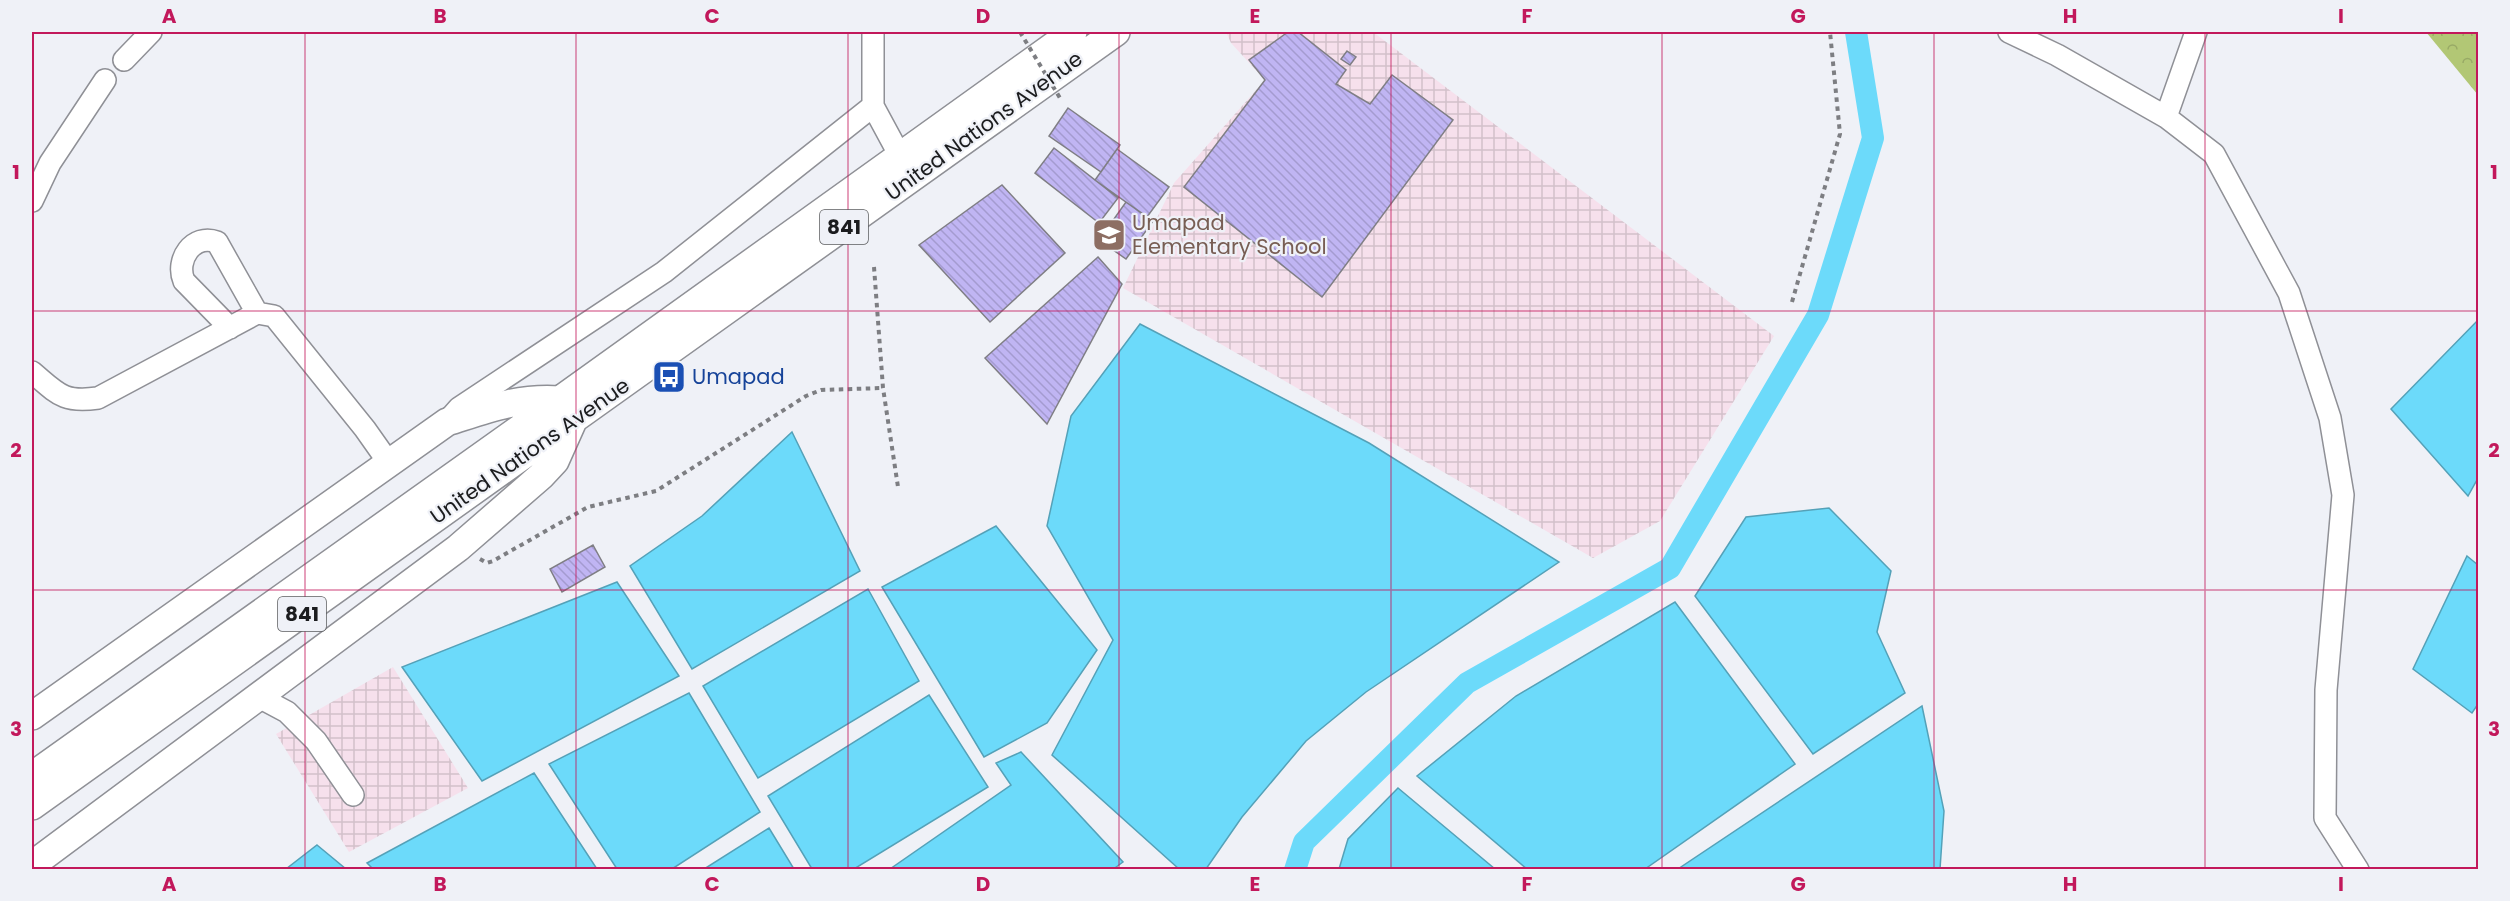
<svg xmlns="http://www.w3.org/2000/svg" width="2510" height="901" viewBox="0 0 2510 901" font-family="Poppins,sans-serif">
  <defs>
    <pattern id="industrial-grid" width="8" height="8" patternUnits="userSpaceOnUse" patternTransform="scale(1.5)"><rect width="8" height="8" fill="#f6e0ec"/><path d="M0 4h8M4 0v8" fill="none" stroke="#d2c0ca"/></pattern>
    <pattern id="forest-crowns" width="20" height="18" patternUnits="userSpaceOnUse" patternTransform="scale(1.5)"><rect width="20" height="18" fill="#b2c775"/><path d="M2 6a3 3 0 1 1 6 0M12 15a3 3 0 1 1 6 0" fill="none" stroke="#98aa65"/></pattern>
    <pattern id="building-back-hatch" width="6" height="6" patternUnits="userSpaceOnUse" patternTransform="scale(1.5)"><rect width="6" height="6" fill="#c0b5f3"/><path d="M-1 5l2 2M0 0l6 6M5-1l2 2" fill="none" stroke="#a49bd0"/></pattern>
  </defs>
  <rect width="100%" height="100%" fill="#eff1f7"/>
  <path fill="url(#industrial-grid)" d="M1226,32H1373L1774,336L1660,521L1593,558L1123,288L1174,183L1265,80L1231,43Z
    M393,667L468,788L349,852L276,734Z"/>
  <path fill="url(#forest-crowns)" d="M2426,32H2478V95Z"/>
  <path fill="#6cdafa" stroke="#54a1b8" stroke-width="1.5" d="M2478,320V478L2468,496L2391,409Z
    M1140,324L1369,443L1559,562L1366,692L1306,741L1242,817L1206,869H1179L1052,755L1113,640L1047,526L1071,416Z
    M792,432L860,571L692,669L630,566L702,516Z
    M1829,508L1891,571L1877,632L1905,693L1813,754L1695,596L1746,517Z
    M996,526L1097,650L1047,723L984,757L882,587Z
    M2467,556L2478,565V704L2472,713L2413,669Z
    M617,582L679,676L482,781L402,667Z
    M868,589L919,681L758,778L703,686Z
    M1675,602L1795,764L1645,869H1527L1417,776L1516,696Z
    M689,693L760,812L672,869H617L549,764Z
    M929,695L988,787L854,869H812L768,796Z
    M1922,706L1944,811L1940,869H1678Z
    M1021,752L1123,862L1112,870L890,869L1011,785L996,763Z
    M534,773L597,869L374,870L367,863Z
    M1398,788L1495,869H1339L1348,839Z
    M769,828L794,869H704Z
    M317,845L346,869H286Z"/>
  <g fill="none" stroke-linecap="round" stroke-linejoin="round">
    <path stroke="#6cdafa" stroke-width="22" d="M1295,870L1304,842L1467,683L1670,568L1818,315L1873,138L1856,32"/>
  </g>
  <path fill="url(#building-back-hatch)" stroke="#7f7e84" stroke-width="1.5" d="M1288,32H1298L1346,70L1336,84L1370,104L1392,75L1453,120L1322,297L1184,187L1265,80L1249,60Z
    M1347,51L1356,57L1350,65L1341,59Z
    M1068,108L1120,145L1101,172L1049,136Z
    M1054,148L1118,198L1099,223L1035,173Z
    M1117,149L1169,187L1147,217L1095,180Z
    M1002,185L1065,253L990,322L919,245Z
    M1126,202L1153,221L1126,259L1099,240Z
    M1098,257L1122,284L1047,424L985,358Z
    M593,545L605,567L562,592L550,569Z"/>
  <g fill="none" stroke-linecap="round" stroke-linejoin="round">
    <g stroke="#8f9096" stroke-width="24">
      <path id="minor" d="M873,32V106L900,156
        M2009,32L2057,55L2166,117L2214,154L2289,293L2330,418L2343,495L2326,690L2325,818L2358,870
        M124,60L151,32
        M2166,117L2196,32
        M32,201L50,163L105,80
        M230,328L184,281C175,260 193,233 217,242L257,313
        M32,372C58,394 63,403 98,398L257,313L274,316L365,429L389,463
        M451,417L459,408L664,272L873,106
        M257,696L287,712L316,741L353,795"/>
    </g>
    <g stroke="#8f9096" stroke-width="30">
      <path id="major" d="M32,716L447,422C488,409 517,397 560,400
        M32,776L560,400L1073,32
        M32,806L1116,32
        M32,865L458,548L541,476L555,461L572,423"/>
    </g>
    <path stroke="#7d7e82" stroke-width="4" stroke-dasharray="4.5 4.5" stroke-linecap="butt" d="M874,267L883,388L898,487
      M1792,302L1840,134L1830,32
      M480,559L487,563L493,561L588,507L656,491L806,396L821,390L883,388"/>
    <use href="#minor" stroke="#fff" stroke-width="21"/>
    <use href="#major" stroke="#fff" stroke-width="27"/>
    <path stroke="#7d7e82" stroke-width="4" stroke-dasharray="4.5 4.5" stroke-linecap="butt" d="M1020,32L1060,98"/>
  </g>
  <path fill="none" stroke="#c2185b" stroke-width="1.5" stroke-opacity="0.55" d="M305,32V870M576,32V870M848,32V870M1119,32V870M1391,32V870M1662,32V870M1934,32V870M2205,32V870M32,311H2478M32,590H2478"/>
  <defs>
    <g id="school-square" transform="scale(1.725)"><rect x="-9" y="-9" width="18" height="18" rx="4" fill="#8d6e63" stroke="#eff1f7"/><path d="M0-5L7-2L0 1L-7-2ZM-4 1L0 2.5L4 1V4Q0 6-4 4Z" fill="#fff"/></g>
    <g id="bus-square" transform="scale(1.725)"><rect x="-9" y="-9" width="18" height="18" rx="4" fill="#1a4fb4" stroke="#eff1f7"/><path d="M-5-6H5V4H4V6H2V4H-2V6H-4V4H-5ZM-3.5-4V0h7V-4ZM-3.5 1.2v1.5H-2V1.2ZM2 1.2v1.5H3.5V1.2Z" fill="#fff"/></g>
  </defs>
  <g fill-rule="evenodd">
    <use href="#school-square" x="1109" y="235"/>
    <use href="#bus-square" x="669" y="377"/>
  </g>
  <g text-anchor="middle" stroke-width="4.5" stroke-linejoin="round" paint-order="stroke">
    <g fill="#eff1f7" stroke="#5b5c5f" stroke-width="1.5">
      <rect x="820" y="210" width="48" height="34" rx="4.5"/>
      <rect x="278" y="597" width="48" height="34" rx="4.5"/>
    </g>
    <g font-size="20" font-weight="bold" fill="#1b1c1e">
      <text x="844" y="234">841</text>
      <text x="302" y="621">841</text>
    </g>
    <g font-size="21" fill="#1b1c1e" stroke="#eff1f7">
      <text transform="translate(984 126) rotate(-36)" y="7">United Nations Avenue</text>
      <text transform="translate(530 451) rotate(-35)" y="7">United Nations Avenue</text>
    </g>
    <g font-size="21" fill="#785e54" stroke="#eff1f7" text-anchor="start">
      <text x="1132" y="230">Umapad<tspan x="1132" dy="24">Elementary School</tspan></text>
    </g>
    <g font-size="21" fill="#164399" stroke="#eff1f7" text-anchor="start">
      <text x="692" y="384">Umapad</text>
    </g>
  </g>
  <rect width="2510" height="901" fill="none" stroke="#eff1f7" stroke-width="66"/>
  <rect x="33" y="33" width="2444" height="835" fill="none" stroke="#c2185b" stroke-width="2"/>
  <g font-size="20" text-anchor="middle" font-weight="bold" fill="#c2185b">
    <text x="169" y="23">A</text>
    <text x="440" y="23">B</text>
    <text x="712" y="23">C</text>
    <text x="983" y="23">D</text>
    <text x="1255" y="23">E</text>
    <text x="1527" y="23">F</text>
    <text x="1798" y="23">G</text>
    <text x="2070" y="23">H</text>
    <text x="2341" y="23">I</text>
    <text x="16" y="179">1</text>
    <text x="2494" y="179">1</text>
    <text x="16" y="457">2</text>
    <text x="2494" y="457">2</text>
    <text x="16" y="736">3</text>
    <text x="2494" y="736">3</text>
    <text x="169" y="891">A</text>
    <text x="440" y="891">B</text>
    <text x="712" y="891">C</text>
    <text x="983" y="891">D</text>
    <text x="1255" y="891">E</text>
    <text x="1527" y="891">F</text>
    <text x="1798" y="891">G</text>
    <text x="2070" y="891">H</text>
    <text x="2341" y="891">I</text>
  </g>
</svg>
